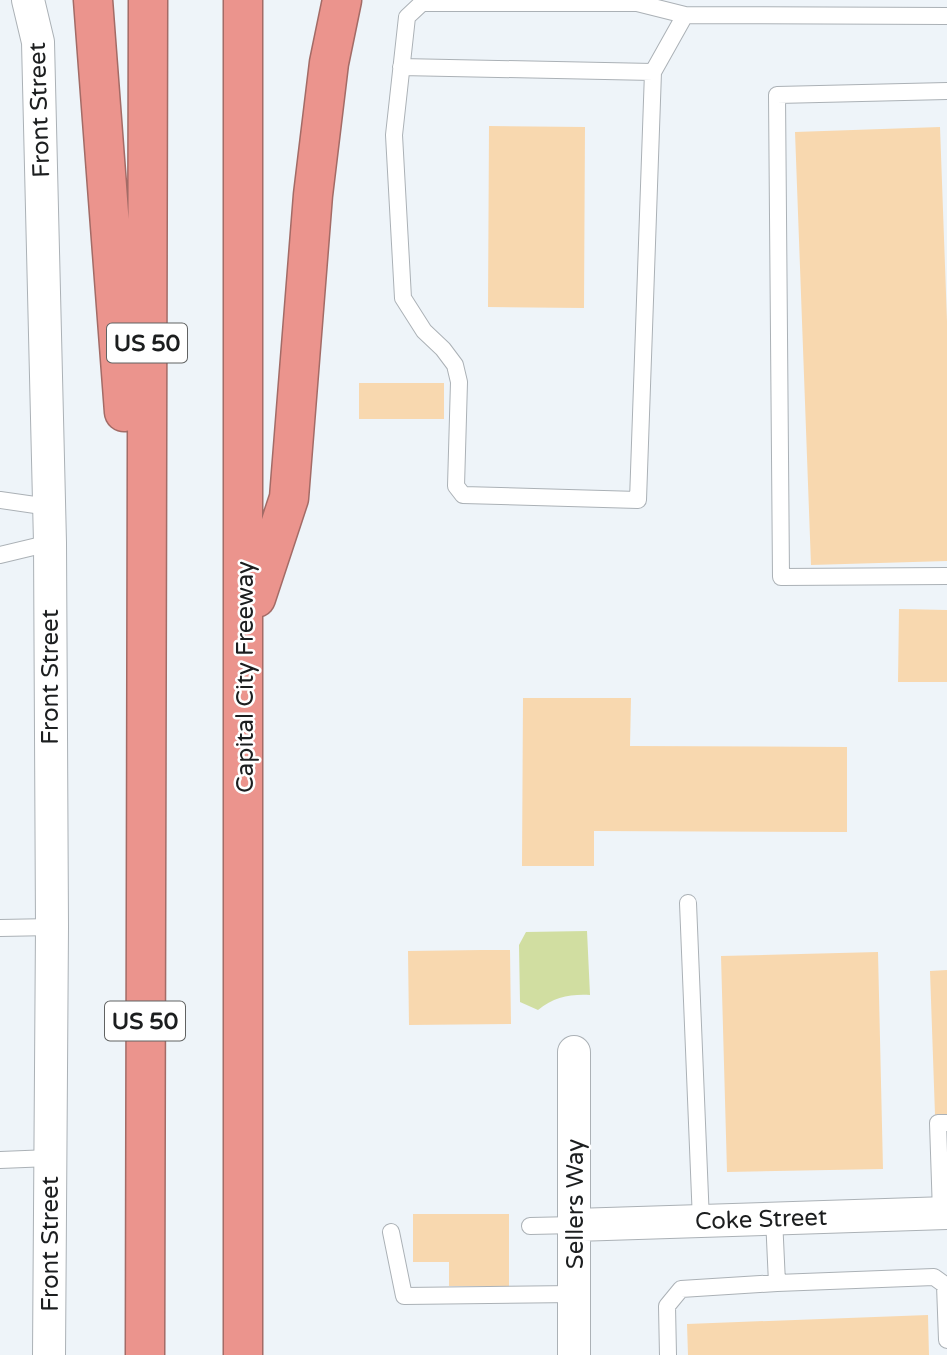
<svg xmlns="http://www.w3.org/2000/svg" width="947" height="1355" viewBox="0 0 947 1355" font-family="'Varela Round',sans-serif">
  <rect width="100%" height="100%" fill="#eef4f9"/>
  <path fill="#d1dea1" d="M587,931L590,995C570,994 554,997 538,1010L520,1002L519,945L526,932Z"/>
  <path fill="#f8d8af" d="M489,126L585,127L584,308L488,307Z
    M940,127L947,321V561L811,565L795,132Z
    M359,383H444V419H359Z
    M899,609L947,610V682H898Z
    M523,698H631L630,746L847,747V832L594,831V866H522Z
    M481,950H510L511,1024L409,1025L408,951Z
    M878,952L883,1169L727,1172L721,956Z
    M947,970V1115H935L930,971Z
    M413,1214H509V1286H449V1262H413Z
    M928,1315L929,1355H688L687,1324Z"/>
  <g fill="none" stroke-linecap="round" stroke-linejoin="round">
    <g stroke="#abb1b6" stroke-width="18">
      <path id="lane" d="M685,15L637,3H422L407,17L394,135L403,298L424,331L443,349L455,365L459,382L456,486L463,495L638,500L653,72L685,15L947,16
        M401,67L653,72
        M947,91L777,95L781,577L947,576
        M0,500L49,507
        M0,555L50,543
        M688,903L701,1221
        M0,928L52,927
        M0,1160L50,1158
        M941,1213L938,1123H947
        M774,1218L777,1283L934,1277L945,1285L947,1340
        M530,1226L575,1225
        M391,1232L404,1296L574,1294
        M668,1355L667,1306L681,1289L777,1283"/>
    </g>
    <g stroke="#abb1b6" stroke-width="34">
      <path id="street" d="M28,0L38,42L50,543L52,927L49,1355
        M575,1225L947,1213
        M574,1355V1052"/>
    </g>
    <g stroke="#a36b66" stroke-width="41">
      <path id="highway" d="M93,0L124,412
        M256,598L289,498L313,195L329,63L342,0
        M145,1355L148,0
        M243,1355V0"/>
    </g>
    <use href="#lane" stroke="#fff" stroke-width="16"/>
    <use href="#street" stroke="#fff" stroke-width="32"/>
    <use href="#highway" stroke="#eb948d" stroke-width="38"/>
  </g>
  <g text-anchor="middle" stroke-width="5" stroke-linejoin="round" paint-order="stroke">
    <g fill="#fff" stroke="#606262" stroke-width="2">
      <rect x="107" y="323.5" width="80" height="39" rx="5"/>
      <rect x="105" y="1001.5" width="80" height="39" rx="5"/>
    </g>
    <g font-size="23" font-weight="bold" fill="#1c1e1f">
      <text x="147" y="351">US 50</text>
      <text x="145" y="1029">US 50</text>
    </g>
    <g font-size="24" fill="#1c1e1f" stroke="#fff">
      <text transform="translate(39 110) rotate(-92)" y="8">Front Street</text>
      <text transform="translate(50 677) rotate(-90)" y="8">Front Street</text>
      <text transform="translate(245 677) rotate(-90)" y="8">Capital City Freeway</text>
      <text transform="translate(575 1204) rotate(-90)" y="8">Sellers Way</text>
      <text transform="translate(761 1219) rotate(-2)" y="8">Coke Street</text>
      <text transform="translate(50 1244) rotate(-90)" y="8">Front Street</text>
    </g>
  </g>
</svg>
